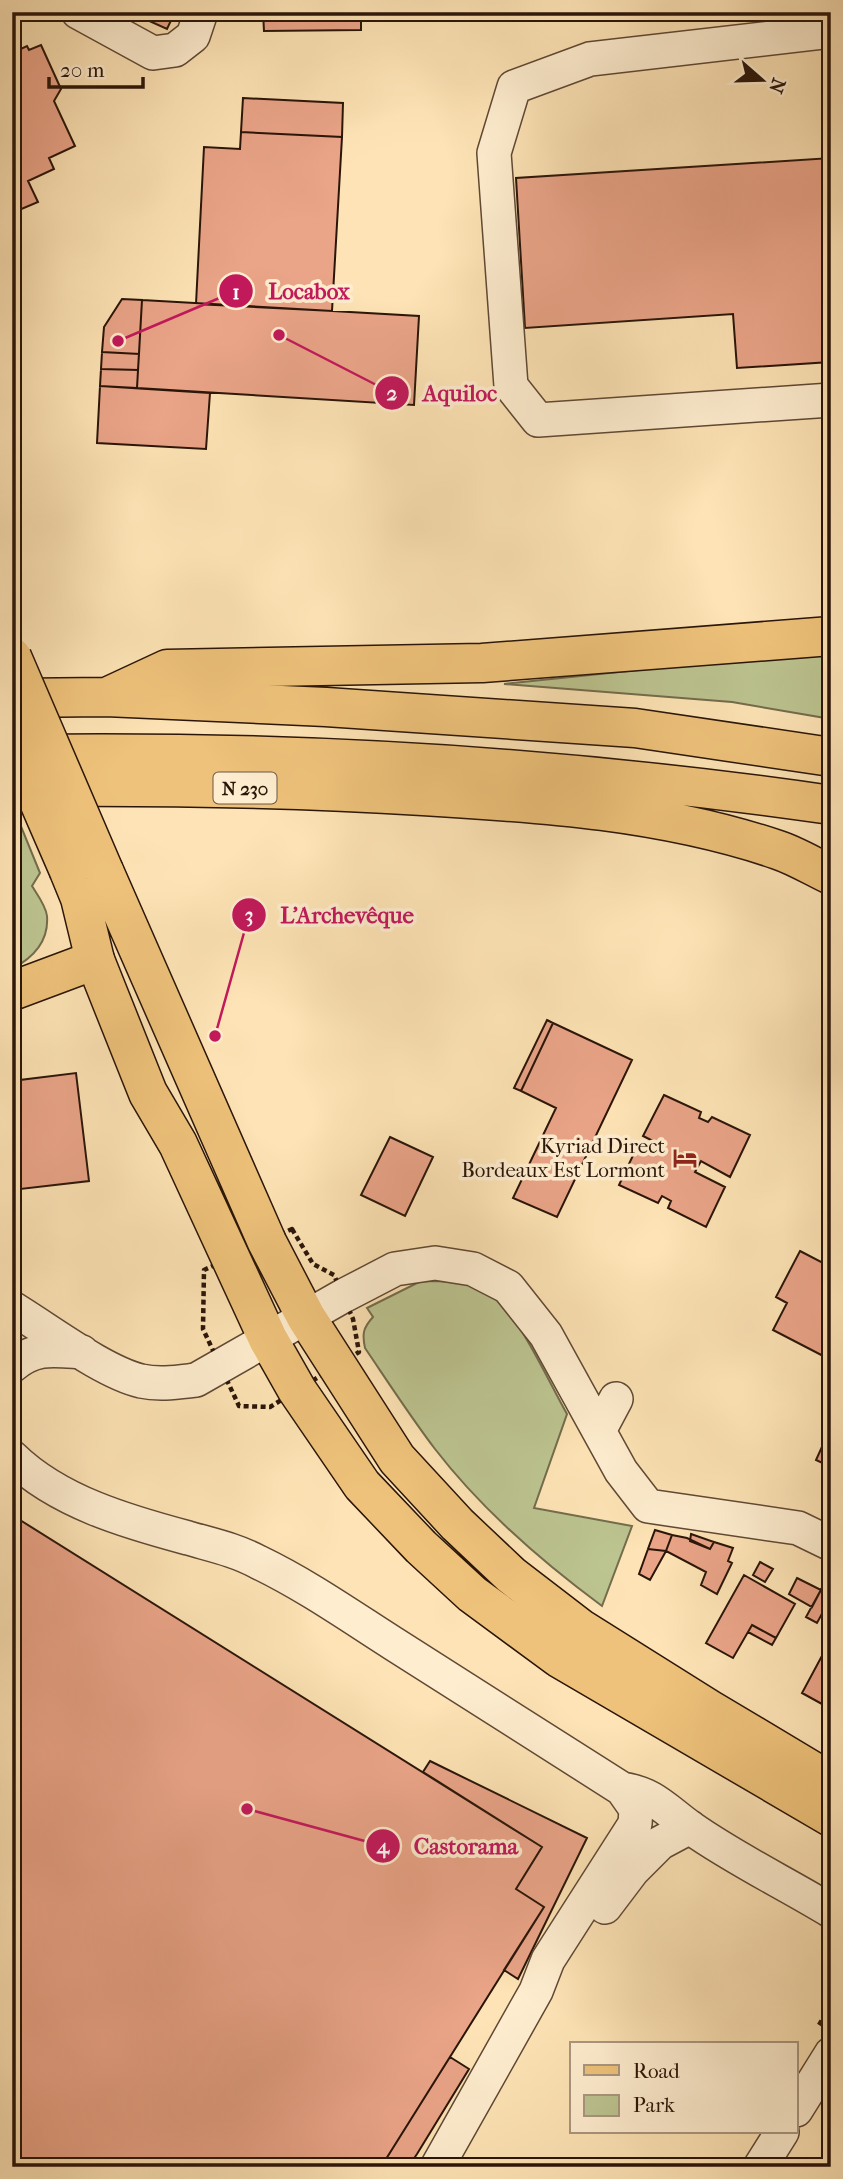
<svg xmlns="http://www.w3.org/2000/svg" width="843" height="2179" viewBox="0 0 843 2179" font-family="'IM FELL French Canon',serif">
  <rect width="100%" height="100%" fill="#fde3b5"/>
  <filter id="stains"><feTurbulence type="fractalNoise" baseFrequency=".00286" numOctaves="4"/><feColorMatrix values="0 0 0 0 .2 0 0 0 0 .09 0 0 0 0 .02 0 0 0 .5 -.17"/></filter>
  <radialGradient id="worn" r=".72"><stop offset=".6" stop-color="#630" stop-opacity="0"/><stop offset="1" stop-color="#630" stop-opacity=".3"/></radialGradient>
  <path fill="#bcc490" stroke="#736c4c" stroke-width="2" d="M831,650V719L732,702L504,684Z
    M12,813L16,814L40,873L32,886C37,894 46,906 47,916C49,941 33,958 12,969Z
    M421,1281C438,1281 469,1281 485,1289C515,1305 549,1383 567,1414L534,1508L632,1526L602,1606C541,1561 482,1510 435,1449C410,1416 388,1382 365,1348C362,1334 363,1328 373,1317L367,1308Z"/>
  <path fill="#eaa488" stroke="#2a1509" stroke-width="2" d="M150,12H175L167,29L147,20Z
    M263,12H361V30L264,31Z
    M41,45L61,89L54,101L75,146L49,158L54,169L28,181L38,202L12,213V53L27,46L29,50Z
    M243,98L343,103L342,137L241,132Z
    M241,132L342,137L332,311L196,304L204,147L240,149Z
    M831,158V308H826L830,362L737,368L733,314L525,328L516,178Z
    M122,299L142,300L139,354L102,352L104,327Z
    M142,300L419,316L414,405L137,388Z
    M102,352L139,354L138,370L101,369Z
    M101,369L138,370L137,388L100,386Z
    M100,386L210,393L206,449L97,443Z
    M547,1020L553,1023L521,1091L514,1088Z
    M553,1023L632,1060L557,1217L513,1198L556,1108L521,1091Z
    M76,1073L89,1181L12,1190V1081Z
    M664,1095L701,1112L699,1118L708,1122L712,1117L750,1135L730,1177L701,1161L695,1172L725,1187L706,1227L668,1208L671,1201L662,1196L658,1203L619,1185L637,1147L655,1155L661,1145L643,1136Z
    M390,1137L433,1157L405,1216L361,1195Z
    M800,1251L831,1267V1360L773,1330L787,1303L776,1297Z
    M831,1427V1467L816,1460Z
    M12,1515L542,1847L516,1889L544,1907L381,2167H12Z
    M655,1530L672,1535L666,1551L648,1549Z
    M691,1534L714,1542L710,1549L690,1541Z
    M672,1535L687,1538L710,1549L714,1542L733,1548L728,1561L732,1563L717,1594L701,1585L706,1572L666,1551Z
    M648,1549L666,1551L650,1580L639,1574Z
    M760,1562L773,1569L765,1582L753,1575Z
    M744,1575L795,1604L776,1638L752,1625L733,1658L706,1643Z
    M797,1578L821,1590L812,1607L789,1594Z
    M823,1586L831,1590V1597L817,1623L806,1617Z
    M752,1625L776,1638L772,1645L748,1632Z
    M831,1639V1709L802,1693Z
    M430,1761L587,1838L518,1979L504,1970L544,1907L516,1889L542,1847L423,1772Z
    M450,2057L469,2069L417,2154L408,2167H381Z"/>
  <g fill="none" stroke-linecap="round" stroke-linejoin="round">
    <g stroke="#5f4834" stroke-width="36">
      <path id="minor" d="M78,12L153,53L175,50L193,36L201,12
        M831,31L590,59L514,87L494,153L511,386L538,420L831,400
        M12,1308C47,1329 103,1372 141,1381C160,1385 178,1382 196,1380L343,1296L395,1269L435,1263L473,1269L508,1287L546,1335L621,1471L648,1506L798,1528L831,1544
        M12,1366C35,1346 54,1350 82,1352
        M599,1431L616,1399
        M12,1457C58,1502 128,1522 188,1538C212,1545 236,1550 258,1562C306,1585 350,1616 394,1644C470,1692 546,1740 622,1789C653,1793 667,1811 691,1828C735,1859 785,1883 831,1911
        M605,1907L633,1870L660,1843L690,1827
        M796,2110L831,2054
        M437,2167L536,1991L548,1960L635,1824L636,1809L622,1789
        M760,2167L782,2132"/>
    </g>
    <g stroke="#2a1509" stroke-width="41">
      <path id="major" d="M69,871L80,898L95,960L148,1093L178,1144L268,1339L297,1390L362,1485L421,1547L472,1594L559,1658L831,1817
        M104,871L267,1242L306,1317L397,1459L457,1524L511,1575L580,1628L709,1709L831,1782"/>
    </g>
    <g stroke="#2a1509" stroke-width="41">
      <path id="highway" d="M111,695L167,669L482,663L831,636
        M12,698L106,697L326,707L635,728L831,757
        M21,754C292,750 562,766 831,805
        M35,787C165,786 294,788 423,796C542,803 664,811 778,850C796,856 814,867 831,875
        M12,991L95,960"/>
    </g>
    <path stroke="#2a1509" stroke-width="4.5" stroke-dasharray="5 3.5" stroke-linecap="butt" d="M292,1229L313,1264L334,1275L353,1319L359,1352L270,1407L239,1406L203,1329L204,1270Z
      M819,2025L831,2005"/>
    <use href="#minor" stroke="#feedcf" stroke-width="33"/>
    <use href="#major" stroke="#eec27a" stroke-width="38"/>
    <use href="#highway" stroke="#eec27a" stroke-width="38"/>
    <g stroke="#2a1509" stroke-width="41" stroke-linecap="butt">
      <path id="major-bridge" d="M12,657L104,871
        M12,740L69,871"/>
    </g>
    <use href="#major-bridge" stroke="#eec27a" stroke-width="38"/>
  </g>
  <defs>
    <g id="hotel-bare" transform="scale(1.89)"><path d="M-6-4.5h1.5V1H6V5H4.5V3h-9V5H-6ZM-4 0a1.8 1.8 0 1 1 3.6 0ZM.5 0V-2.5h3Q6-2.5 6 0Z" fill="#8f2418" stroke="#feedcf" stroke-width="2.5" paint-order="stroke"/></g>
  </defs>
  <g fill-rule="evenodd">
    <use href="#hotel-bare" x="685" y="1158"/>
  </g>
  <g text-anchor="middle" stroke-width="7" stroke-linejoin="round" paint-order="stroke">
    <rect fill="#feedcf" stroke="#6a5644" stroke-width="2" x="213.5" y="772.5" width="63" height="31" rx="5"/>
    <g font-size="19" font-weight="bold" fill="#2a1509">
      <text x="245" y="795">N 230</text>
    </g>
    <g font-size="21" fill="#2a1509" stroke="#feedcf" text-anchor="end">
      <text x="665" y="1153">Kyriad Direct<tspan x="665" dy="24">Bordeaux Est Lormont</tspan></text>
    </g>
  </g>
  <path fill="none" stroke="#c2185b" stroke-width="2.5" d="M118 341L236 291M279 335L392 393M215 1036L249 915M247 1809L383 1846"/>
  <g fill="#c2185b" stroke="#feedcf" stroke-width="2.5">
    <circle cx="118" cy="341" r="7"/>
    <circle cx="279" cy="335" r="7"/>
    <circle cx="215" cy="1036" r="7"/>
    <circle cx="247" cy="1809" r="7"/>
    <circle cx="236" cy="291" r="18"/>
    <circle cx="392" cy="393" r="18"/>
    <circle cx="249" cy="915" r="18"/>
    <circle cx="383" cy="1846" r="18"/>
  </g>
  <g font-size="21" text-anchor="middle" font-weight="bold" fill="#fff">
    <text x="236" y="299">1</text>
    <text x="392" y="400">2</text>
    <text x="249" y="922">3</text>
    <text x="383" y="1853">4</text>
  </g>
  <g font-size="23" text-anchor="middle" font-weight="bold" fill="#c2185b" stroke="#feedcf" stroke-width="7" stroke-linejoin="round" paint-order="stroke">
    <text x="309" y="299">Locabox</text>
    <text x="460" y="401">Aquiloc</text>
    <text x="347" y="923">L'Archevêque</text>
    <text x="466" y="1854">Castorama</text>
  </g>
  <rect width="843" height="2179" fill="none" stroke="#fde3b5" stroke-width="42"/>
  <rect x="14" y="14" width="815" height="2151" fill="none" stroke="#2a1509" stroke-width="3.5"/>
  <rect x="21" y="21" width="801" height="2137" fill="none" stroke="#2a1509" stroke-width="2"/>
  <rect x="570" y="2042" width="228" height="91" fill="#feedcf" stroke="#a99780" stroke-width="2"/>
  <rect x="584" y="2065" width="35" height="10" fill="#eec27a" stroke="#a99780" stroke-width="2"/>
  <text x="633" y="2078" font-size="21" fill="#2a1509">Road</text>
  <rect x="584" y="2095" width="35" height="21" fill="#bcc490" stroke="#a99780" stroke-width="2"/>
  <text x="633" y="2112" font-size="21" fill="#2a1509">Park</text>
  <g transform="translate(762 80) rotate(110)" stroke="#feedcf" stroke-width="5" paint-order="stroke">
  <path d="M0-5L12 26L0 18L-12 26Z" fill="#2a1509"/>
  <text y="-10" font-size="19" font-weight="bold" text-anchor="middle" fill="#2a1509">N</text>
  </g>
  <path d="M49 77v10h94v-10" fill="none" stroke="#2a1509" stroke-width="3.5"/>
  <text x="60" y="77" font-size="21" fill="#2a1509" stroke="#feedcf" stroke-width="5" paint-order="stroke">20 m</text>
  <rect width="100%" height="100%" filter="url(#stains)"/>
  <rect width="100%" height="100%" fill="url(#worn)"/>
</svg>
